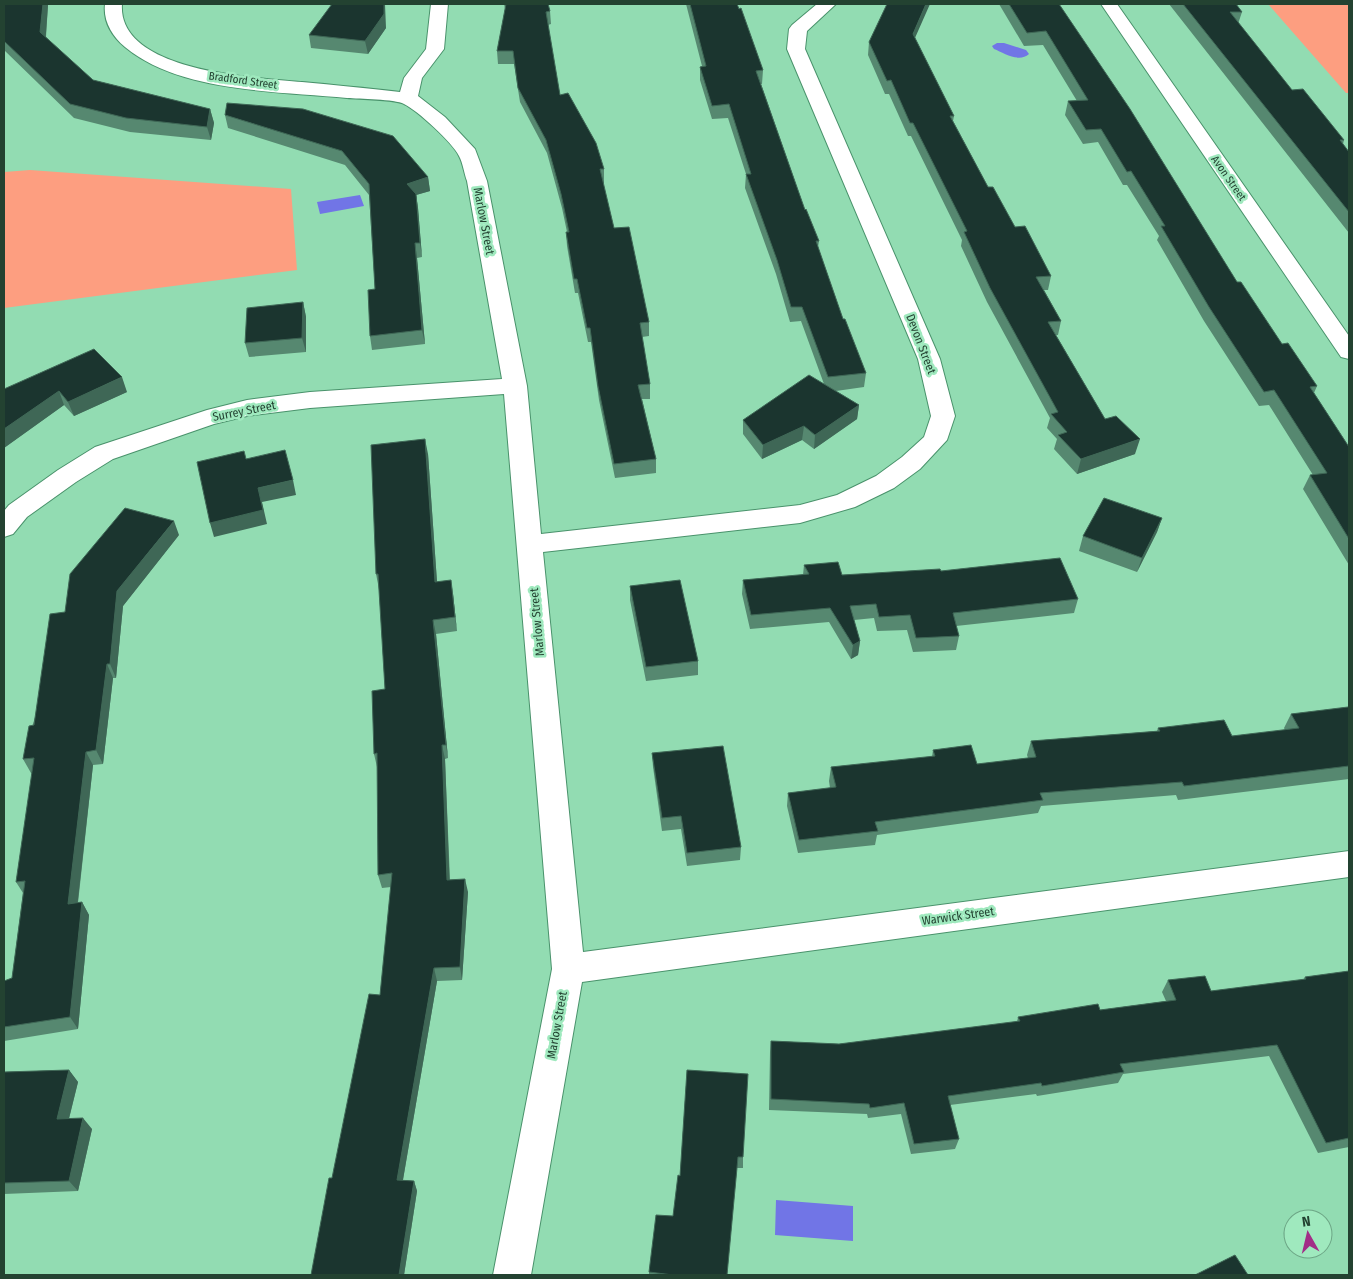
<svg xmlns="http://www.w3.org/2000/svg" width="1353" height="1279" viewBox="0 0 1353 1279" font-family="'Fira Sans Condensed',sans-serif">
  <rect width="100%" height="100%" fill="#92dcb2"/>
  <path fill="#fd9e80" d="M1268,4H1349V93H1346Z
    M30,170L291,189L297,270L4,308V172Z"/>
  <path fill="#7175e6" d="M997,43H1004L1026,50L1029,54C1019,63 1004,53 994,49L992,46Z
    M360,195L364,206L320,214L317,202Z
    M776,1200L853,1206V1241L775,1235Z"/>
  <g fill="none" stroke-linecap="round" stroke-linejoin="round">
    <g stroke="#49926b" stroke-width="2">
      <path id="minor" d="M105,4H122C117,72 256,78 302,82C334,85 367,88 400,92L404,78L426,49L431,4H448L444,49L422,78L418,96L445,117L475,149L487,181L527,386L541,534L800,505L837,495L876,476L902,457L924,437L931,416L918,359L787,49L789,29L792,25L817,4H836L807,31L805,49L940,359L955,416L947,440L920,469L894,488L855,507L800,523L543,552L583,952L1349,851V877L582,982L531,1275H493L552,969L504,394L310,408L247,416L214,424L113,459L76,482L27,517L13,534L4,537V511L9,505L58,470L95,447L207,410L247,400L310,392L502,379L467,181C464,173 463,163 459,156C453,143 417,110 404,104C395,99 359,99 347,98C279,91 180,93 125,47C112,36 103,21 105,4Z
        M1101,4H1117L1349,336V359L1341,357Z"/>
    </g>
    <use href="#minor" fill="#fff" fill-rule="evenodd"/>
  </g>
  <path fill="#568870" d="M4,4H56V5H48L46,37L93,80L210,109L214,123L211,140L130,132L74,118L4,50Z
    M504,4H548L550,11L551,24L548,25L560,95L604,169V183H603L614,228L649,322V336L642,337L650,384V399H642L656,459V473L615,478L599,400L591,342H588L578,293H575L567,246L566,232H567L562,208L547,153L520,102L514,64H498L497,51L505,9Z
    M686,4H737L763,70L762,84H761L805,210L819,241L818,247L843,319L866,373L864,387L836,391L859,405L857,419L814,449L802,440L762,459L743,434V420L824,384L801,321L790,322L776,274L745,188L746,174L728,118L712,119L700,80V67L702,66Z
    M999,4H1059L1237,282L1282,344L1317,386L1314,393L1349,447V565L1303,489L1310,475H1313L1269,405L1259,406L1204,321L1157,240L1159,236L1127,185H1123L1098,142L1083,144L1065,115L1068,101H1077L1043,45L1024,46Z
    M1169,4H1236L1242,12L1238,24L1277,73L1292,90L1344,140L1343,144L1349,152V233Z
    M386,28L368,54L311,48L309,35Z
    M915,38L954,116L953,121L988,187L1015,227L1051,276L1048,290H1044L1061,321L1058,335H1056L1105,419L1135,454L1077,474L1054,449L1057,439L1047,428L1050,418L987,302L961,246L962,240L911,136H908L889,94H885L868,55L869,42Z
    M225,115L428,177L430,191L416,195L418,208L422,257L417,258L425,344L372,350L370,336L375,289L369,195L345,165L228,128Z
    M303,302L306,317V352L249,357L245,343Z
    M4,389L127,392L74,416L64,405L4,448Z
    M428,454L437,582L453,594L457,631L436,634L448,758L445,759L450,880L468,892L462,980L437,981L403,1180L414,1181L417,1191L404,1275H311L332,1178L380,995L391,887L382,888L378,875L377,767L374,754L385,689L379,589L376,574Z
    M1162,518L1157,532L1137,572L1079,551L1083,536Z
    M179,535L123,606L116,678H113L103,764L93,765L78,903L82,902L89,915L78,1029L4,1041V981L12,978L23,893L16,882L32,773H31L23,759L65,612Z
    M804,565L842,575L941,571L1078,599L1074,613L956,626L959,636L956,650L913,652L907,630L877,631L874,618L854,620L860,641L858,655L851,659L829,622L750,629L742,594L743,580L803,575Z
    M630,586L698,661V675L646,681L630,600Z
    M1349,707V779L1178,800L1176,795L1041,806L1038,813L877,835L875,845L798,853L787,806L788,793L830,788L829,781L831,767L932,757L933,750L977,764L1028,758L1027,755L1031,741L1157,731L1158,728L1232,736L1285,730L1284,728L1291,714Z
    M652,753L741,847L740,860L687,866L681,829L662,831L653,767Z
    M1349,971V1147L1318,1153L1269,1056L1123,1074L1118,1083L1037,1096L1036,1094L950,1105L959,1139L955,1149L911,1154L901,1114L868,1118L867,1114L769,1110L770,1052L771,1041L839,1044L1017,1022L1018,1017L1100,1010L1166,1001L1162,992L1168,980L1211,991L1303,980L1305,977Z
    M69,1070L78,1082L69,1119L92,1129L78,1191L4,1194V1072Z
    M687,1070L743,1157V1168H737L727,1275H649V1272L673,1216L680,1176Z"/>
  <path fill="#3f6756" d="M43,4H48V5L45,46L40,32Z
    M384,4H385L386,28L368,54L365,41Z
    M926,4H930L911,47L913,34Z
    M210,109L214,123L211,140L207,127Z
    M428,177L430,191L416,195L418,208L422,257L420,243L407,184Z
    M415,243L417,258L425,344L422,330Z
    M303,302L306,317V352L302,338Z
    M122,377L127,392L74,416L68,402Z
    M59,391L64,405L4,448V429Z
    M859,405L857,419L814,449L815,435Z
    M804,426L802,440L762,459L763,445Z
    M425,439L428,454L438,596L435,582Z
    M1140,439L1135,454L1077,474L1081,459Z
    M293,480L296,495L262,502L267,524L214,537L210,523L258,488Z
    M1162,518L1157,532L1137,572L1142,558Z
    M174,521L179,535L123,606L116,678L110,664L117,591Z
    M451,580L453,594L457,631L455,617Z
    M433,620L436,634L448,758L446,745Z
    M860,641L858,655L851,659L853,645Z
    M107,664L113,678L103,764L96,750Z
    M442,745L445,759L450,893L447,880Z
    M86,752L93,765L76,917L68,904Z
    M465,879L468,892L462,980L460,967Z
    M82,902L89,915L78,1029L70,1017Z
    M434,968L437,981L401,1191L397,1180Z
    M69,1070L78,1082L66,1130L57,1119Z
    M83,1118L92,1129L78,1191L69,1181Z
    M414,1181L417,1191L404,1275H399Z"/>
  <path fill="#1b352f" stroke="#3f6756" d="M4,4H43L40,32L93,80L210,109L207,127L126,118L70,104L4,41Z
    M332,4H384V14L365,41L309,35Z
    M506,4H548L550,11L546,12L560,95L568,93L596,143L604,169H600L614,228L629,227L649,322L640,323L650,384L638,385L656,459L614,464L598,386L590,328H587L577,279H574L566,232H569L561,194L546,140L518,88L513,51H497Z
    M690,4H737L739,9L741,8L763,70L756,71L805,210L806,209L819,241H816L843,319H845L866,373L828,377L802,307H791L777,260L746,174H751L729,104L712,106L700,67L706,66Z
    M887,4H926L913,34L954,116H950L988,187H993L1015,227L1025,226L1051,276L1036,277L1061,321L1048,322L1105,419L1116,416L1140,439L1081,459L1058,435L1067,432L1051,414L1058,412L990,288L964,232L967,231L913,123H910L891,80L887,81L869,42Z
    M1009,4H1059L1130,109L1237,282H1241L1282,344L1288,343L1317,386L1310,387L1349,447V539L1310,475L1327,473L1274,390L1264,392L1209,307L1161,226H1165L1131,171L1127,172L1101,129L1086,130L1068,101L1088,100L1046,31L1027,33Z
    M1183,4H1236L1242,12H1230L1292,90L1303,89L1344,140H1340L1349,152V212Z
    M227,103L303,109L393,136L428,177L407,184L416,194L420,243H415L422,330L370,336L368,290L375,289L369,184L342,151L225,115Z
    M303,302L302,338L245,343L247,308Z
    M94,349L122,377L68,402L59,391L4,429V389Z
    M809,375L859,405L815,435L804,426L763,445L743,420Z
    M425,439L435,582L451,580L455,617L433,620L446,745H442L447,880L465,879L460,967L434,968L397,1180L414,1181L399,1275H311L329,1178H332L369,994L380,995L392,873L378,875L377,753L374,754L372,691L385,689L378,574H376L371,445Z
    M285,450L293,480L258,488L263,510L210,523L197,462L244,451L246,459Z
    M1104,498L1162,518L1142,558L1083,536Z
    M125,508L174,521L117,591L110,664H107L96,750L86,752L68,904L82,902L70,1017L4,1027V981L12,978L25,881L16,882L34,758L23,759L29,726L34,725L50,614L65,612L70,574Z
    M1060,558L1078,599L953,613L959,636L916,638L910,615L879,617L876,604L850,606L860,641L853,645L830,608L751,615L743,580L809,574L804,565L838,562L842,575L940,569L941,571Z
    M680,580L698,661L646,667L630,586Z
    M1348,707H1349V766L1184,786L1182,782L1040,793L1043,800L875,822L878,831L799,840L788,793L836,787L831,767L935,756L933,750L971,745L977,764L1036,757L1031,741L1160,731L1158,728L1224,720L1232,736L1299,728L1291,714Z
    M723,746L741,847L687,853L681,816L662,818L652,753Z
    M1349,971V1138L1326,1143L1277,1045L1120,1064L1124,1072L1042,1086L1041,1083L948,1096L959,1139L914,1144L904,1103L870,1108L869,1104L771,1099V1041L839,1044L1020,1021L1018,1017L1098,1004L1100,1010L1176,1000L1168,980L1205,976L1211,991L1306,979L1305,977Z
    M69,1070L57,1119L83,1118L69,1181L4,1183V1072Z
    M687,1070L748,1074L743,1157H738L727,1275H673L649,1272L656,1215L673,1216L678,1175L680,1176Z
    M1235,1255L1248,1275H1195Z"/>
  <g text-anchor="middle" stroke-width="5" stroke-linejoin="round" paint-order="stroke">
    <g font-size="11" fill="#234231" stroke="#9fe9be">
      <text transform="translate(243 80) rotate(8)" y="4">Bradford Street</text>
      <text transform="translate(1229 178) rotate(55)" y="4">Avon Street</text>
    </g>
    <g font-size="12" fill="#234231" stroke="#9fe9be">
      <text transform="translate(484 221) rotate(79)" y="4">Marlow Street</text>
      <text transform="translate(921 344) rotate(69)" y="4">Devon Street</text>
      <text transform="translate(244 411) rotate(-11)" y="4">Surrey Street</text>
      <text transform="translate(537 622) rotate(-95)" y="4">Marlow Street</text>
      <text transform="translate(958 916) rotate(-8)" y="4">Warwick Street</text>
      <text transform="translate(557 1025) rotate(-80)" y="4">Marlow Street</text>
    </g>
  </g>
  <rect width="1353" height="1279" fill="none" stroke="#234231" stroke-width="10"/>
  <g transform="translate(1308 1234) rotate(352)"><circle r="24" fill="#9fe9be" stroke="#6da686"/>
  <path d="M0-4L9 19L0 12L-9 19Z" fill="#a22d87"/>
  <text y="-8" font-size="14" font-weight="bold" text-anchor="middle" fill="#234231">N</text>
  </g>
</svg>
